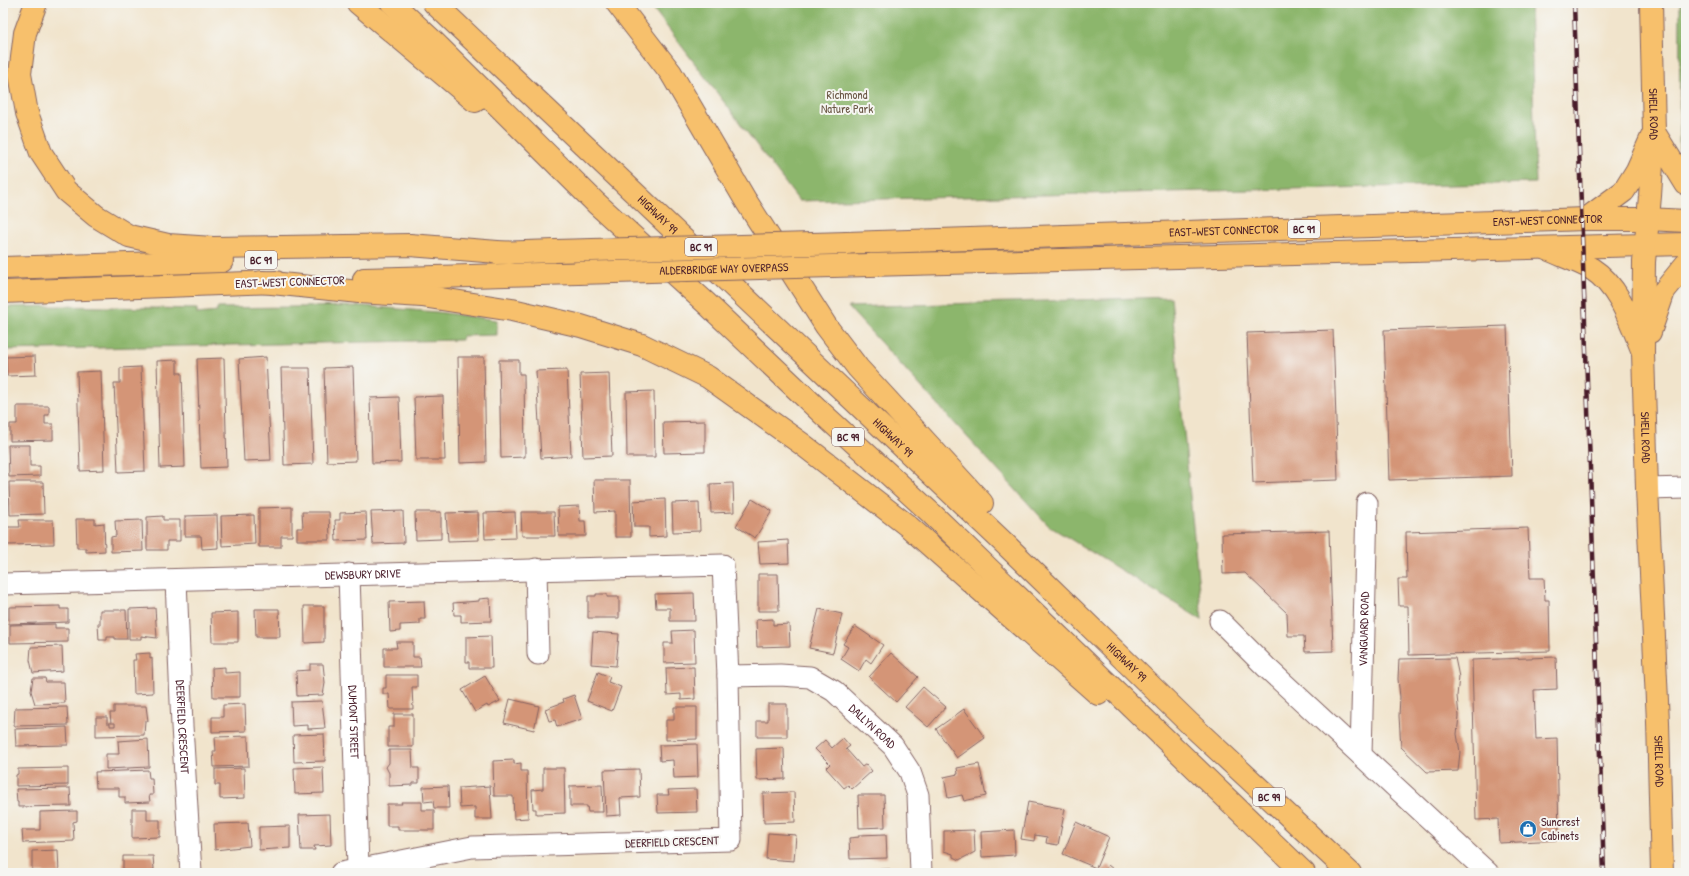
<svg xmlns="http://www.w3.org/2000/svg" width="1689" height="876" viewBox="0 0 1689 876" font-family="'Patrick Hand',sans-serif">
  <rect width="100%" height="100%" fill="#f6f6f2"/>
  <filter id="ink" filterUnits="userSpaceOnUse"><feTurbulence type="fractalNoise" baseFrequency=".025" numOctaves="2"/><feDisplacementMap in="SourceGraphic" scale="8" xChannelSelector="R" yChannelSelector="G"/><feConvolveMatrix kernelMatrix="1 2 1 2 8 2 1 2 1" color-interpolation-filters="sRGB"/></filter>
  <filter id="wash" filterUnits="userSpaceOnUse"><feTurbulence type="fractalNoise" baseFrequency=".012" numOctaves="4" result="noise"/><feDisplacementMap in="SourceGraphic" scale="16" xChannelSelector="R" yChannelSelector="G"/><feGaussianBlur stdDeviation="0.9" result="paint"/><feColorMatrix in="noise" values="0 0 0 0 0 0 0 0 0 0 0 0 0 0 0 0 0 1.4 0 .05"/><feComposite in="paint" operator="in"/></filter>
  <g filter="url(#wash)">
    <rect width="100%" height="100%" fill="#f1e4cc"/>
    <path fill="#8cb66c" stroke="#6b6a4c" d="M649,3H1530L1536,183L799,201Z
      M1680,3H1686V164L1679,159Z
      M1171,297L1199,589L1202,620L1049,526L848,307Z
      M61,306L197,309V314L217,312V308L363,306L437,312L497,320V335L462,336V340L3,350V307Z"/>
    <g id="blocks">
      <path fill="#d49577" d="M1507,326L1512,476L1389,480L1384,330Z
        M1333,330L1338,480L1253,483L1247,333Z
        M35,356L36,375L7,376L6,357Z
        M266,357L271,460L244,461L239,359Z
        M458,357H484L486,462L460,463Z
        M224,358L227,467L201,468L197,359Z
        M177,360V373H182L185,467L160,468L157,361Z
        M499,360H519V374H524L525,457L501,458Z
        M141,367L145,471L118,472L114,383H120V368Z
        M353,367L356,461L327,462L324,368Z
        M281,368H310L313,464L284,465Z
        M567,370L571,456L541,458L536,371Z
        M101,371L104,470L80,471L77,372Z
        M609,373L612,456L583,457L580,374Z
        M654,391L655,457H627L626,392Z
        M443,396L445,460H416L414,397Z
        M399,397L401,462L372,463L370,398Z
        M17,406H49V415H45V424H53V440L10,441V424H17Z
        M705,421V452L664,453L663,422Z
        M8,445H30V466H40V476L9,477Z
        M594,480H630L631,537H615V511L595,512Z
        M9,482H43L44,514L10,515Z
        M733,483L734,512L711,513L710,484Z
        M665,499L666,536L649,537V527H634L633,501Z
        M752,499L772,511L755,538L736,526Z
        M699,502L700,531L673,532L672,503Z
        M579,506L580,521H585L586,536H559L558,507Z
        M292,507V536H281V547H259V508Z
        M403,511L404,543L373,544L371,512Z
        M302,512H329L330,540H297V528H303Z
        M366,512L367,540L336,541L335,520H340V513Z
        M415,512H441V539L416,540Z
        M478,512L479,540L448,541L446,513Z
        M515,512L516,538L485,539L484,513Z
        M521,512H554L555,536H522Z
        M217,515L218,548L202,549L201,536H185V516Z
        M254,515L255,544L222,546L221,516Z
        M163,516V520H180V541H167V550H147V517Z
        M76,519H95V524L104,523L105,551L86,552V548H77Z
        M19,520H53L54,544L7,545V527H20Z
        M142,520L143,551L111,552V537L116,536L115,521Z
        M1528,528L1530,578H1544L1545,600H1549L1550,651L1409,655L1408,606H1399L1398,579H1407L1406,532Z
        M1329,531L1333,651L1305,652L1304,636H1288L1287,613L1245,573L1223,574L1222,534Z
        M788,540L789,563L760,564L758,542Z
        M758,574H778L779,611H758Z
        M694,593L695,621H670V608H656L655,594Z
        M596,594H607V597H619V618H588V596H596Z
        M490,598L491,621L461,622V615H454L453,603L479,601V599Z
        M424,601L425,619H420V624L400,625V631L390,632L389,602Z
        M60,606V609H68V622L9,624V607Z
        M304,606H324V642L305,643Z
        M155,608L157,638L141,636V639H129V609Z
        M255,609H279L280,637H256Z
        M819,609L842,614L833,653L809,648Z
        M100,610H126L127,639H115V637H107V640H99L98,624H100Z
        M238,612V642H212L211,613Z
        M773,619V625L789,624L790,646L757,647L756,620Z
        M55,624V628H68V642L10,643V625Z
        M855,626L883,645L871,663L866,659L859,671L841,659L848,647L843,644Z
        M694,630L695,662L664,663V643H673L672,631Z
        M593,632L619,634L616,666L591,664Z
        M491,636L492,668H469V662H466V637Z
        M396,642H413V657H420L421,667H384V648H397Z
        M62,646L63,671L33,673L30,660L31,647Z
        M150,653V659L152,658L153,693L134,694L133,660H136L135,654Z
        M891,653L918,677L896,702L869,677Z
        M1556,657L1557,689L1534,690L1536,739L1557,738L1559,840L1499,843L1498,819L1476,820L1472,660Z
        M1455,658L1459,677L1457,696L1459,716L1457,734L1460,752L1458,771L1427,772L1401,747L1399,716L1400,697L1398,679L1399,659Z
        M310,664H323L325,683L323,695L297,696L296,671L310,670Z
        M225,667V673L240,672V697H213L212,668Z
        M694,667L695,699L681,700V694L667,695L666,668Z
        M598,672L610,677L608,682L621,687L612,711L587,701Z
        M386,675H417V687H412L413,709H390L389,694H383V688H386Z
        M485,676L500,701L488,707L487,705L475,712L462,690Z
        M33,678H45L46,682H64L65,703L35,704L31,691Z
        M923,687L946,707L928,727L905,707Z
        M574,695L582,719L557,727L555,720L549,721L545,709L564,702L563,699Z
        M510,699L539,706L534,730L504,723Z
        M322,701L325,728L308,729V725L292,726L291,702Z
        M245,704L246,731L212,732V717H223V705Z
        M768,704H787V737H757V721H768Z
        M114,706H146L148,721H145L144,735L96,736V717H107V723H110V726H115V723H111L110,713H114Z
        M67,707L68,725L14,726L15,708Z
        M674,707H697V739L666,740V720H674Z
        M964,709L985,738L957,758L936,729Z
        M394,714H413V747H388V727H394Z
        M67,727L68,745L16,746L15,729Z
        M324,734L325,761L294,762L293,735Z
        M248,736L249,766L214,767L213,751H216L215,737Z
        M843,738L850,746L846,749L862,767L866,764L872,771L852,789L848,785L844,788L826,768L830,764L815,749L825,740L832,748Z
        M148,739L149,767L106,769V754H119L118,741Z
        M697,744L698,777L674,778L673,760L660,761L659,745Z
        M784,748L785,779L757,780L756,749Z
        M389,750H412L413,768H419V783H413V785L389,786V773L386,767L389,763Z
        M514,760V764L521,763V771H527L528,818L514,819L513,796H494L493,761Z
        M979,764L986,796L964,801L962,795L948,798L944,777L958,774L957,768Z
        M323,767L324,793L295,794L294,768Z
        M68,768V785L16,786V775L18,774V769Z
        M244,768L245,798L220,799V785H215V769Z
        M543,768H564L565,813L536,814V809H533L532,790L543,789Z
        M639,769L640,797L620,798L621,815L606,816L604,770Z
        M148,770L149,778H152L153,795H149L150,802L125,803V797H119V788H96L95,772Z
        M602,785L603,812H588L587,806H570V786Z
        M448,786L449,808H434L433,801L424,802L423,787Z
        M490,786L492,819H475V807L460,808L459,788Z
        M70,788L71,806L18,807V802H17L16,789Z
        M696,789L697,812L658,813L657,795H669L668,790Z
        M794,792L795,822L764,823L763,793Z
        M858,795H884L885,827L859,828Z
        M401,802H422V810H434V830H398V826H387V804H402Z
        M1028,802L1065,809L1058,845L1046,843L1047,837L1035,835L1034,841L1021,839Z
        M132,809H147V820H160V837L132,838Z
        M77,811V821L73,822L74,841L23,843L22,830H40V812Z
        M330,814L331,845L314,846L315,850H301L299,815Z
        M1076,822L1109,837L1096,868L1063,854Z
        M248,823L250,846L215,850L214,824Z
        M290,826V848L259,850V827Z
        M974,830L975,852L959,860L953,857V854L944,851V831Z
        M1014,830L1015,855L982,857L981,832Z
        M768,833L796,835L794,861L766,859Z
        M886,834L887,858L850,859L849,838L859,837V835Z
        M58,850L59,873H32V851Z
        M123,856H153L154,869L152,870L153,873H123Z
        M1108,865L1118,873H1101Z
        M890,869V873H859V870Z"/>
    </g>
  </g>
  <g filter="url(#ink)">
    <use href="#blocks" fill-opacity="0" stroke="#846463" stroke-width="1"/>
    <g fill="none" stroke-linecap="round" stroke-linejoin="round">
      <g stroke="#846463" stroke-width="23">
        <g id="minor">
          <path d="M1647,489L1686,488"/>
          <path d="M536,569L538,654"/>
          <path id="s1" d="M349,574L358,868"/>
          <path id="s2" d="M176,580L182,726L191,873"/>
          <path id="s3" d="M3,584C243,579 483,570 723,565L728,676L731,840L472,847L341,873"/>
          <path d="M1220,621L1266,667L1488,873"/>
          <path id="s4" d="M728,676L780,675L810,677L834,691L893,746L910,772L918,795L921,873"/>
          <path id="s5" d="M1361,755L1367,503"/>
        </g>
      </g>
      <g stroke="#846463" stroke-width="24">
        <g id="major">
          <path id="s6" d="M1651,3L1654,132L1650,196L1644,262L1643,352L1647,489L1658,722L1662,873"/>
          <path d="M1654,132L1686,184"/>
          <path d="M1648,219L1686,221"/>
          <path d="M1645,245L1686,244"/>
          <path d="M1650,332L1664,291L1686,264"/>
        </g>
      </g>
      <g stroke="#846463" stroke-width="24">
        <g id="highway">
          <path d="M36,3L25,33L20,74L27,113L41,153L66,191L96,216L129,236L168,245L213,248L410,245L510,253"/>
          <path d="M358,3L475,101"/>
          <path d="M392,3L433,41L596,203L706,303L824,415L932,514L1304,873"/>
          <path id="s7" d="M434,3L1002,541L1188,722L1350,873"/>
          <path d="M617,3L671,73L746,201L826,326L858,368L982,503"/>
          <path d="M1586,219L1624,191L1637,170L1654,132"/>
          <path id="s8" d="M847,243L1586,219H1648"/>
          <path d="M1547,249C1562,256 1578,261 1592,269C1619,286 1631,323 1643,352"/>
          <path d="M496,253L555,251"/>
          <path d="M870,265L1645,245"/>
          <path d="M3,268L222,261"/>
          <path d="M364,279L578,273"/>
          <path d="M262,282L359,292L422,296L512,310L581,326L642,345L708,377L802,444L908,526L1098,694"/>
          <path d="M3,292L276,282"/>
        </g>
      </g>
      <use href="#minor" stroke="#fff" stroke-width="21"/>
      <use href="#major" stroke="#f7c06c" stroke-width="22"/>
      <use href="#highway" stroke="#f7c06c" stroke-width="22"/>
      <g stroke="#4a1f2b" stroke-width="4.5">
        <path id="rail" d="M1574,3L1604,873"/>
      </g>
      <use href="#rail" stroke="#f6f6f2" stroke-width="3" stroke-dasharray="9" stroke-linecap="butt"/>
      <g stroke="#846463" stroke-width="24" stroke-linecap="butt">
        <g id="highway-bridge">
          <path d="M555,251L847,243"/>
          <path id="s9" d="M578,273L870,265"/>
        </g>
      </g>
      <use href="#highway-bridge" stroke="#f7c06c" stroke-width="22"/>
    </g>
  </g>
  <defs>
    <g id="shop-disc" transform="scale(0.9)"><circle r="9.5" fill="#1f6fb2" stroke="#f6f6f2"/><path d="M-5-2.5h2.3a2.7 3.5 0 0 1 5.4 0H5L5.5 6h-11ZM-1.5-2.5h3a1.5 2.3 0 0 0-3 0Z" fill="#fff"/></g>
  </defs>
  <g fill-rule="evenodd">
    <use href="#shop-disc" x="1528" y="829"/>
  </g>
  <g text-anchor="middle" stroke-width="4" stroke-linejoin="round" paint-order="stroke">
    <g fill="#f6f6f2" stroke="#7e6067" stroke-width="1">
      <rect x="1288" y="220" width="32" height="18" rx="3"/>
      <rect x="685" y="238" width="32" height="18" rx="3"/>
      <rect x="245" y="251" width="32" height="18" rx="3"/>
      <rect x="832" y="428" width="32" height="18" rx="3"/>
      <rect x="1253" y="788" width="32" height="18" rx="3"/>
    </g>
    <g font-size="11" font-weight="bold" fill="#4a1f2b">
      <text x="1304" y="233">BC 91</text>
      <text x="701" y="251">BC 91</text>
      <text x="261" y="264">BC 91</text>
      <text x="848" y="441">BC 99</text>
      <text x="1269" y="801">BC 99</text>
    </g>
    <g font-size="12" fill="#695543" stroke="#f6f6f2">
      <text x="847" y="99">Richmond<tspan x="847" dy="14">Nature Park</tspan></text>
    </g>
    <g font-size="12" fill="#4a1f2b" stroke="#f6f6f2">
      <text dy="4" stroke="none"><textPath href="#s6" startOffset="111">SHELL ROAD</textPath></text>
      <text dy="4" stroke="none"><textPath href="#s7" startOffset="308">HIGHWAY 99</textPath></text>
      <text dy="4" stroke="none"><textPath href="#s8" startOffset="701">EAST-WEST CONNECTOR</textPath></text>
      <text dy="4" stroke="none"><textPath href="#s8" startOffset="377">EAST-WEST CONNECTOR</textPath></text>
      <text dy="4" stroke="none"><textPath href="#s9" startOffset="146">ALDERBRIDGE WAY OVERPASS</textPath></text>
      <text transform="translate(290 282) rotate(-2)" y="4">EAST-WEST CONNECTOR</text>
      <text dy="4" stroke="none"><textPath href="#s7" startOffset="632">HIGHWAY 99</textPath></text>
      <text dy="4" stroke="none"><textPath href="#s6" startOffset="435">SHELL ROAD</textPath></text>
      <text dy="4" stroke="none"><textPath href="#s3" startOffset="360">DEWSBURY DRIVE</textPath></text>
      <text dy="4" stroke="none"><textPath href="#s5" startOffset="126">VANGUARD ROAD</textPath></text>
      <text dy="4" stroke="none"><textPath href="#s7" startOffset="956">HIGHWAY 99</textPath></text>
      <text dy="4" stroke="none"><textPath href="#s1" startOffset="148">DUMONT STREET</textPath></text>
      <text dy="4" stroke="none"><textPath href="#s2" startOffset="147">DEERFIELD CRESCENT</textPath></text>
      <text dy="4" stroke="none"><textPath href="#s4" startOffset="162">DALLYN ROAD</textPath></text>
      <text dy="4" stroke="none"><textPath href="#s6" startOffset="759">SHELL ROAD</textPath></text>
      <text transform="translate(672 842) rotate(-2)" y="4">DEERFIELD CRESCENT</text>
    </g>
    <g font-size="12" fill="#4a1f2b" stroke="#f6f6f2" text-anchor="start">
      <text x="1541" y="826">Suncrest<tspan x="1541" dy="14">Cabinets</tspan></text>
    </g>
  </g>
  <rect width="1689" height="876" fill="none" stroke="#f6f6f2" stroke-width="16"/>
</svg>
